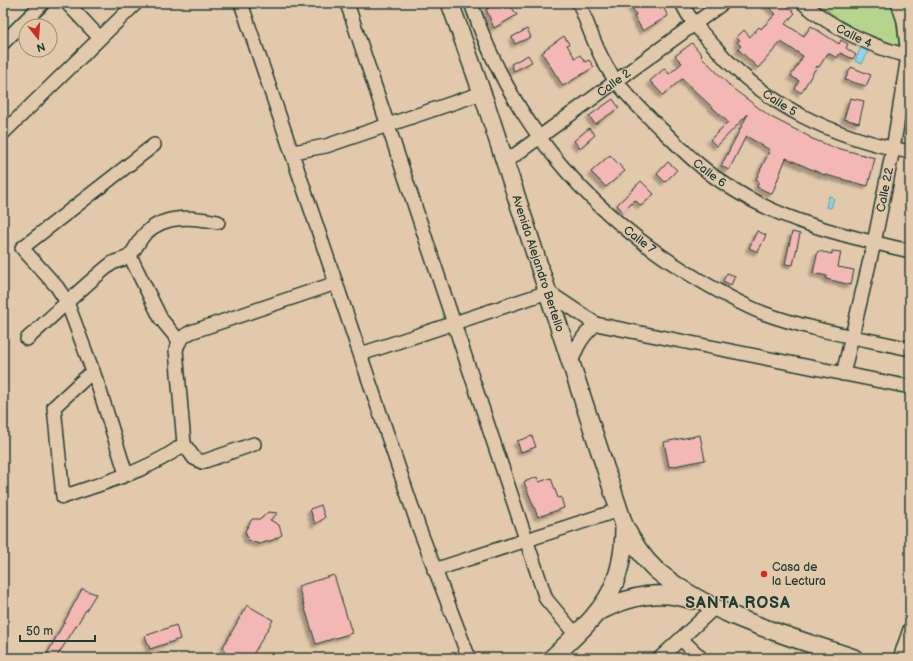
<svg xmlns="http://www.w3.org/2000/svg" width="913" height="661" viewBox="0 0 913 661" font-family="'Balsamiq Sans',sans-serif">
  <defs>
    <filter id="shadow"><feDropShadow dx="-3.5" dy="3.5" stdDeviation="1" flood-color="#0004"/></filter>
  </defs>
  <rect width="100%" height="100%" fill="#e3c9ab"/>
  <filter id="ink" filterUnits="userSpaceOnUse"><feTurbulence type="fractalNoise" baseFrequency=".025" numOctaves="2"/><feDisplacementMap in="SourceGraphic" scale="8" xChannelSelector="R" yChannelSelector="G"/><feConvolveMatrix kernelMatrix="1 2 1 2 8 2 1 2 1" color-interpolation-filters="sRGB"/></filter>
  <g filter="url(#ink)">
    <path fill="#b7d48c" stroke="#6b8860" d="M819,3H893L896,16L899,46L846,26Z"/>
    <path fill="#90d4f1" stroke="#6398a5" d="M861,47L868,51L862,64L855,61Z
      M829,196L834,198L831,208L826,207Z"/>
    <path fill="#f3b7b4" stroke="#1f3d34" filter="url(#shadow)" d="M488,3H509L517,15L494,28L486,9L489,8Z
      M630,3H661L668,16L643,31L634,16L636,15Z
      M765,3H784L795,13L785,24L804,36L811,26L839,44L841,40L848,44L846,48L856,55L853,59L840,53L837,58L828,53L819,67L817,66L801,93L795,89L799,81L791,76L803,56L781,42L758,68L738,49L741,46L737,42L740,40L737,37L744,30L750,37L759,27L761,29L776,14Z
      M527,29L531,37L515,44L512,37Z
      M564,36L569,44L567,45L575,58L580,55L585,62L589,60L594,67L563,86L542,53L545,51L544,50Z
      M692,43L702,55L701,56L732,88L771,117L810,137V138L833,147L875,158L868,186L822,174L786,158L772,194L757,187L759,181L756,179L770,150L746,136L729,170L721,166L748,114L717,146L710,140L728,122L682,79L663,95L650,81L665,68L669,74L682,63L675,56Z
      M528,55L532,62L514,71L511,64Z
      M851,67L871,75L866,86L845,80Z
      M850,98L864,101L859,123L844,119Z
      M613,99L619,108L595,124L589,116Z
      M589,128L595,135L580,148L574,141Z
      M610,155L625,171L606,187L591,172Z
      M668,162L677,170L665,182L657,174Z
      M641,181L654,194L641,206L635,200L623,212L617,205Z
      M757,231L766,235L758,252L749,248Z
      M792,232L800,234L793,265L785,264Z
      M818,251L832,254V251L841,252L838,267L854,270L851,285L826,279L827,276L813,273Z
      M727,273L735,276L731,285L723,281Z
      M700,435L705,460L669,467L664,442Z
      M532,436L536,447L521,452L517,441Z
      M537,477L539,482L551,478L558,498L561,497L564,508L538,517L524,482Z
      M321,505L325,518L315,524L310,509Z
      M268,512L278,513L270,520L279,525L282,535L273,540L259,544L248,540L245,531L252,519H261Z
      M334,575L352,633L316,644L298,586Z
      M82,589L96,594L56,658H45Z
      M247,605L273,620L251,658H227L223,647Z
      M176,625L180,639L150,649L145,636Z"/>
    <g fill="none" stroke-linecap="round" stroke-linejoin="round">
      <g stroke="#1f3d34" stroke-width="16">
        <g id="minor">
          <path d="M67,3L100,38"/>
          <path d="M241,3L419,528L469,658"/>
          <path d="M347,3L546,599L576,635"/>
          <path id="s1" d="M471,3C510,120 586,211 691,275C714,289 738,303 763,313C810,330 861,338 910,349"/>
          <path id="s2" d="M579,3C587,22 594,44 604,62C617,87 641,109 661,129C673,140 684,152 696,162C756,215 834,234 910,251"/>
          <path id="s3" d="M682,3C689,19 701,32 713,45C765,106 832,137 910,152"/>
          <path id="s4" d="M803,3C831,27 874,49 910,56"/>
          <path d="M3,43L43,3"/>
          <path d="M3,133L136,3"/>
          <path d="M293,152L326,146L482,93"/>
          <path id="s5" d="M504,163L723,3"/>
          <path d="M130,256L161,319L179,341"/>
          <path d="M27,339C55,314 82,287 111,264C116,260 126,260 130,255C136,249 139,239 146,233C165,214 194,217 218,222"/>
          <path d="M361,354L548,292L596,324L910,387"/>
          <path d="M571,364C576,347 582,336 596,324"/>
          <path d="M93,371L54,407L63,497C105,482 149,471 184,444L176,350C179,340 182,337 191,332L336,283"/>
          <path id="s6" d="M843,374L874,243L893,149L908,56L904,21L898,3"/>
          <path d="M184,444L194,458L202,462L254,444"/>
          <path d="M126,474L98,385L67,302L57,287L22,248L154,145"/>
          <path d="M434,570L619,510"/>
          <path d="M681,639L701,658"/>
          <path d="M660,658L714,608"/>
          <path d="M900,658L910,629"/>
        </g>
      </g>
      <g stroke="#1f3d34" stroke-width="20">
        <g id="major">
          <path id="s7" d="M450,3L486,104L624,525C632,541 642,557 655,569C707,615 789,636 854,658"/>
          <path d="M600,611C630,596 660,589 692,600"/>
          <path d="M552,658C597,615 624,594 624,527"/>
        </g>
      </g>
      <use href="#minor" stroke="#e3c9ab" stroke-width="13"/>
      <use href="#major" stroke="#e3c9ab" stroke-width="17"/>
    </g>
  </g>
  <circle fill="#c8321e" stroke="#e3c9ab" stroke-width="1.5" cx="764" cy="574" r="4"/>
  <g text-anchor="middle" stroke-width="3" stroke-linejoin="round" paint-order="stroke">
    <g font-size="12" fill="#1f3d34" stroke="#e3c9ab">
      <text dy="4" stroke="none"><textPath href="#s4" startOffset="61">Calle 4</textPath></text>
      <text dy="4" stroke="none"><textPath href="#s5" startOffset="136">Calle 2</textPath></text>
      <text dy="4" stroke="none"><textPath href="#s3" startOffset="141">Calle 5</textPath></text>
      <text dy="4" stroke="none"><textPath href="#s2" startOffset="218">Calle 6</textPath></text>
      <text dy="4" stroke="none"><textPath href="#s6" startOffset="189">Calle 22</textPath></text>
      <text dy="4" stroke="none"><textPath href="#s1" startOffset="295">Calle 7</textPath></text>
      <text dy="4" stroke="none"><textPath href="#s7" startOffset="275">Avenida Alejandro Bertello</textPath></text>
    </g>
    <g font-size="12" fill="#1f3d34" stroke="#e3c9ab" text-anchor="start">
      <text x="772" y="571">Casa de<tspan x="772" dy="14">la Lectura</tspan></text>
    </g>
    <g font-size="16" font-weight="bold" letter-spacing="1" fill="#1f3d34" stroke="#e3c9ab">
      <text x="738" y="608">SANTA ROSA</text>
    </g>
  </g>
  <rect width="913" height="661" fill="none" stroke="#e3c9ab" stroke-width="16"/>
  <rect x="8" y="8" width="897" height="645" fill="none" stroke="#1f3d34" stroke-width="1.5" filter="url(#ink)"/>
  <g transform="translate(38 38) rotate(163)"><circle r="19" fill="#e3c9ab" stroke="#95917b"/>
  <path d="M0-3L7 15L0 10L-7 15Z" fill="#c8321e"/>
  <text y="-6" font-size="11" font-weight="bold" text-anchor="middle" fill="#1f3d34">N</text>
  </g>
  <path d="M20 635v6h75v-6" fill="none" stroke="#1f3d34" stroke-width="2"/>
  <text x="26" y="635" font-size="12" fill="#1f3d34" stroke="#e3c9ab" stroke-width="3" paint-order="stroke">50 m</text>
</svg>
